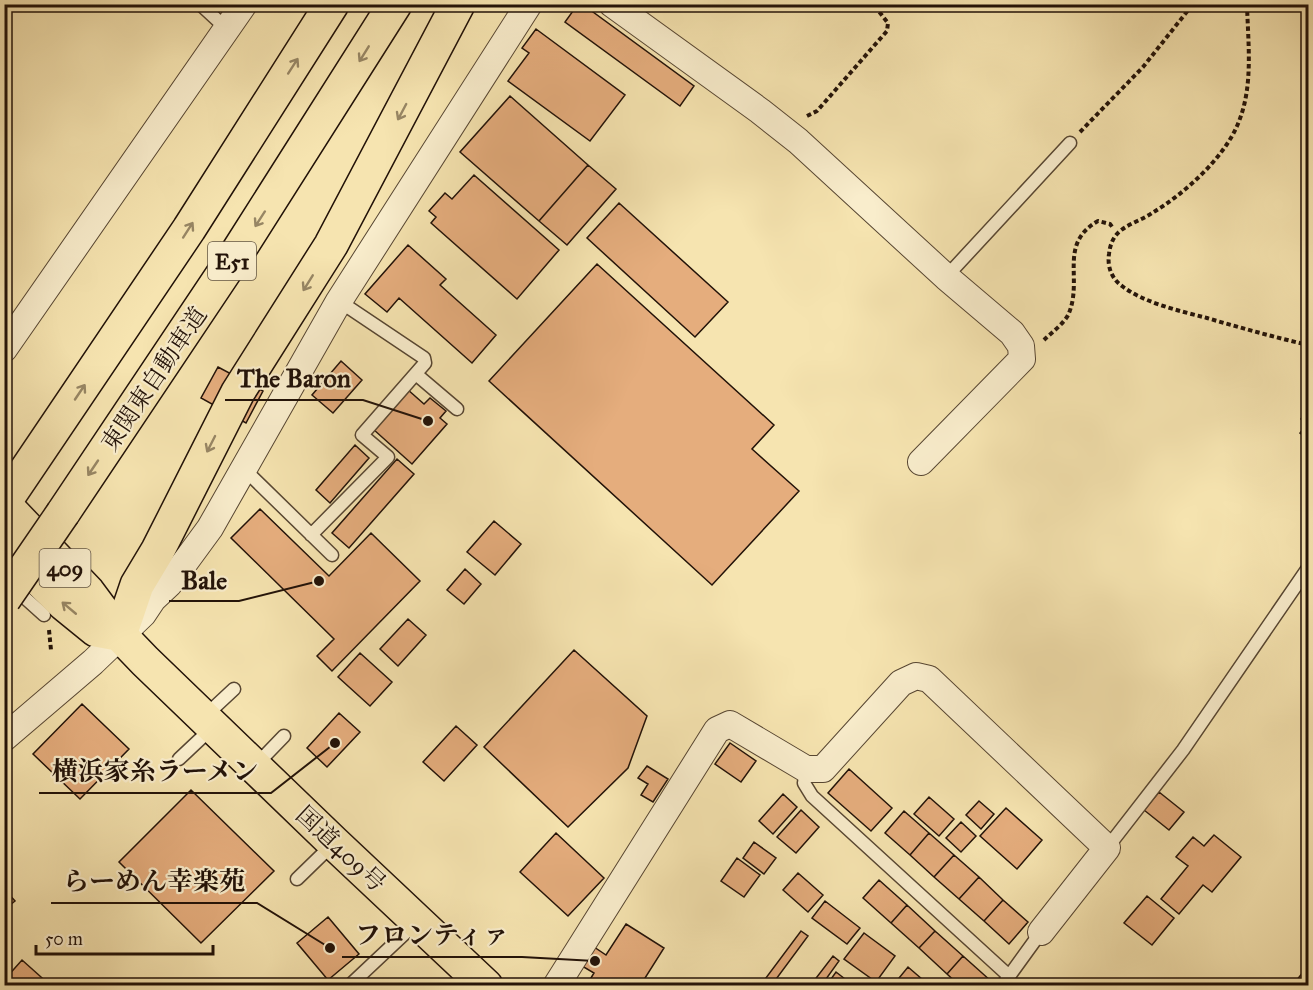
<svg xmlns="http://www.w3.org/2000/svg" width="1313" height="990" viewBox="0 0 1313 990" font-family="'IM FELL Great Primer','Noto Serif JP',serif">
  <rect width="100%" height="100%" fill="#f6e4b0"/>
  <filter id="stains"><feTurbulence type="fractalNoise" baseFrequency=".00333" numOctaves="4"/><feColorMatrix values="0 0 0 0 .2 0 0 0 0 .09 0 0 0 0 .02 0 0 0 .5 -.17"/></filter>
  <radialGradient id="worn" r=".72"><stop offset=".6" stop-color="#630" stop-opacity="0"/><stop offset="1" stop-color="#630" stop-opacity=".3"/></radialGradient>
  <path fill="#e5ad7d" stroke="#221208" stroke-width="1.5" d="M578,4H582L694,86L680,106L565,22Z
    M536,29L625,95L590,141L508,81L529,53L522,48Z
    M510,96L588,165L539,221L460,152Z
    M588,165L616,189L567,245L539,221Z
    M474,175L559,250L517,299L431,223L436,217L429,211L445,193L452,199Z
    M619,203L728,302L695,337L587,238Z
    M408,245L446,279L440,285L496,335L472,363L399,298L387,312L365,294Z
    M597,264L774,425L752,449L799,491L712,585L489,381Z
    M341,361L362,380L333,413L312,395Z
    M218,367L263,391L246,423L201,398Z
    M407,389L424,404L430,398L446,411L440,418L447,424L412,464L373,429Z
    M1308,408V439L1300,433L1308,422L1301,419Z
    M355,445L369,458L330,503L316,490Z
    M397,459L414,474L349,548L332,533Z
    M260,509L329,576L371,533L420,581L332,671L317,656L334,639L231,538Z
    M494,521L521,544L495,575L467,552Z
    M465,569L481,584L464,604L447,590Z
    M408,619L426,635L398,666L380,649Z
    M574,650L647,716L628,768L568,827L484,747Z
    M360,653L392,682L370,706L338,677Z
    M82,704L129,749L80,799L33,754Z
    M339,713L360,732L327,767L307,748Z
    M456,726L477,745L444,781L423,762Z
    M730,743L756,761L741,782L715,764Z
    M647,766L668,779L653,802L641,795L648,784L638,778Z
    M849,769L892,808L871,831L828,793Z
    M191,790L274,871L201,943L119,862Z
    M1159,792L1184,812L1169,830L1144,810Z
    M783,794L797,807L773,834L759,821Z
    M929,797L954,819L939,836L914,814Z
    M979,801L994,814L981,829L966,815Z
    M1006,808L1042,840L1017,869L980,836Z
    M801,810L819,827L796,853L777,837Z
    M904,811L929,833L910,855L885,833Z
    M961,822L976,836L961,852L946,838Z
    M556,833L604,878L568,916L520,872Z
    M929,833L954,855L934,877L910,855Z
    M1214,835L1241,857L1212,892L1203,885L1179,914L1161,899L1188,866L1176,857L1193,837L1204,846Z
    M754,842L776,858L764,874L743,858Z
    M954,855L979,877L959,899L934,877Z
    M737,858L760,875L744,897L721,881Z
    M798,873L823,895L808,912L783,890Z
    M979,877L1003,900L984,921L959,899Z
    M879,880L907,905L891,923L863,898Z
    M4,889L15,901L4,910Z
    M1147,896L1174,918L1152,945L1124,923Z
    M1003,900L1028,922L1009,944L984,921Z
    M825,901L860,928L847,944L812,918Z
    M907,905L935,931L919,948L891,923Z
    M328,917L359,954L328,980L297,943Z
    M626,924L664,948L640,986H586L594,973L582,966L594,947L606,955Z
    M801,931L808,936L771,986H760Z
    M935,931L963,956L947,974L919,948Z
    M864,933L895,956L876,982L844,959Z
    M833,956L839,961L821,986H810Z
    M963,956L991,981L987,986H960L947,974Z
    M22,960L50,985V986H14L6,978Z
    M1308,966V986H1292Z
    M908,967L930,986H898L895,983Z
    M836,972L854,986H826Z"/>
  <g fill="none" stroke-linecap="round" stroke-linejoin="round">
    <g stroke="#574632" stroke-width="15">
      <path id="service" d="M200,4L227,29
        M946,277L1070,143
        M417,375L457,409
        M244,469L332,555
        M311,535L388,457L362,435L425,363L424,358L339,301
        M14,588L44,615
        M204,717L234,689
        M179,759L213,727
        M256,765L284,736
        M806,769L804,783L812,796L1009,976
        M1107,848L1183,750L1308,568
        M297,879L333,844
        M349,986L416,923
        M1002,986L1041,932"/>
    </g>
    <g stroke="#574632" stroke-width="28">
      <path id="minor" d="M612,4L760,111L798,141L946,277L1012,333L1021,346L1022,359L921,462
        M4,349L244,4
        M4,738L93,662L143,614L153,599L169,584L210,528L339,301L529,4
        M556,986L717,730L730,724L806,769H823L901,683L916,676L929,679L1107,848L1041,932"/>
    </g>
    <g stroke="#221208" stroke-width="36">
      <path id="trunk" d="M4,504L88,592L120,635L145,661L334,843L486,986
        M4,545L64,604L96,630L112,633"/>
    </g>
    <g stroke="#221208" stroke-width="36">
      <path id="motorway" d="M4,503L189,229L332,4
        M63,513L237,253L395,4
        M120,635L137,585L158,550L238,392L331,245L458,4"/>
    </g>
    <path stroke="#221208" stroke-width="4" stroke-dasharray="4.5 3" stroke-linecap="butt" d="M1247,4C1248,45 1254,88 1237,126C1222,160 1184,194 1152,213C1142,220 1130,223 1120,231C1113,237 1110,245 1109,254C1107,267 1112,279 1122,286C1144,303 1180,311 1207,318C1241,328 1274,337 1308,345
      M807,116L817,111L887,31L888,23L873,4
      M1080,132L1143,67L1193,4
      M1044,340C1052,332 1065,323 1069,313C1083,278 1058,244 1098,221L1110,224L1113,228
      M49,630L51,650"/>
    <use href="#service" stroke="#f9edcc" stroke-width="12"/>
    <use href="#minor" stroke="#f9edcc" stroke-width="26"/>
    <use href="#trunk" stroke="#f6e4b0" stroke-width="33"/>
    <use href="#motorway" stroke="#f6e4b0" stroke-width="33"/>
    <g stroke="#221208" stroke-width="36" stroke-linecap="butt">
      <path id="motorway-bridge" d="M4,599L63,513"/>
    </g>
    <use href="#motorway-bridge" stroke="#f6e4b0" stroke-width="33"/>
  </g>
  <defs><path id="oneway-shaft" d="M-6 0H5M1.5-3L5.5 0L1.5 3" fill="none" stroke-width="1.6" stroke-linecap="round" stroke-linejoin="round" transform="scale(1.5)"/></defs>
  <g stroke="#978664">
    <use href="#oneway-shaft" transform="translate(364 54) rotate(122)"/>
    <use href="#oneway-shaft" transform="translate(293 66) rotate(-57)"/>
    <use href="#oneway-shaft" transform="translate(402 112) rotate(118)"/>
    <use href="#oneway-shaft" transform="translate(260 219) rotate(123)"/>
    <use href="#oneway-shaft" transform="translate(188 230) rotate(-57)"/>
    <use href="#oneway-shaft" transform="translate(308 283) rotate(122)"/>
    <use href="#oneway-shaft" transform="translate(80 392) rotate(-56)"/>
    <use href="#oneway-shaft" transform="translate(211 444) rotate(117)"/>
    <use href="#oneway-shaft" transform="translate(93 468) rotate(124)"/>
    <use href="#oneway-shaft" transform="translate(69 608) rotate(-140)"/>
  </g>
  <g text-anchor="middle" stroke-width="4.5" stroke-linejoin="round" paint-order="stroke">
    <g fill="#f9edcc" stroke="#625443" stroke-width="1.5">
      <rect x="208" y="242" width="48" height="38" rx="4.5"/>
      <rect x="39.5" y="549" width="51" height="38" rx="4.5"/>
    </g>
    <g font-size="22" font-weight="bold" fill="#221208">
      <text x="232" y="269">E51</text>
      <text x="65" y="576">409</text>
    </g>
    <g font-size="24" fill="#221208" stroke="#f9edcc">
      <text transform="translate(154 379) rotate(-56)" y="8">東関東自動車道</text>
      <text transform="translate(341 849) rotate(43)" y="8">国道409号</text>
    </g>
  </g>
  <path fill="none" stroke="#221208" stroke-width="2" d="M428 421L363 400H225M319 581L239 601H169M335 743L271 793H39M330 948L257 903H51M595 961L522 957H342"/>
  <g fill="#221208" stroke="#f9edcc" stroke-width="2">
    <circle cx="428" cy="421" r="6"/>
    <circle cx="319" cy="581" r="6"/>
    <circle cx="335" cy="743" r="6"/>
    <circle cx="330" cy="948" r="6"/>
    <circle cx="595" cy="961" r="6"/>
  </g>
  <g font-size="26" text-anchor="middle" font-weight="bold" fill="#221208" stroke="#f9edcc" stroke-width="4.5" stroke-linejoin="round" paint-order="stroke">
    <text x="294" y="387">The Baron</text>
    <text x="204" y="589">Bale</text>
    <text x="155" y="780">横浜家糸ラーメン</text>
    <text x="154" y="890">らーめん幸楽苑</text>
    <text x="432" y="944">フロンティァ</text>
  </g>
  <rect width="1313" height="990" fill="none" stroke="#f6e4b0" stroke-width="24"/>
  <rect x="6" y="6" width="1301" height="978" fill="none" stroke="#221208" stroke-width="3"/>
  <rect x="12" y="12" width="1289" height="966" fill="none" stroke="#221208" stroke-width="1.5"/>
  <path d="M36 945v9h177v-9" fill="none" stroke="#221208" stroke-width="3"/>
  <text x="45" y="945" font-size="18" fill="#221208" stroke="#f9edcc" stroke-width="4.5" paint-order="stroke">50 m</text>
  <rect width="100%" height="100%" filter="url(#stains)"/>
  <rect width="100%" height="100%" fill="url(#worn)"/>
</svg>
